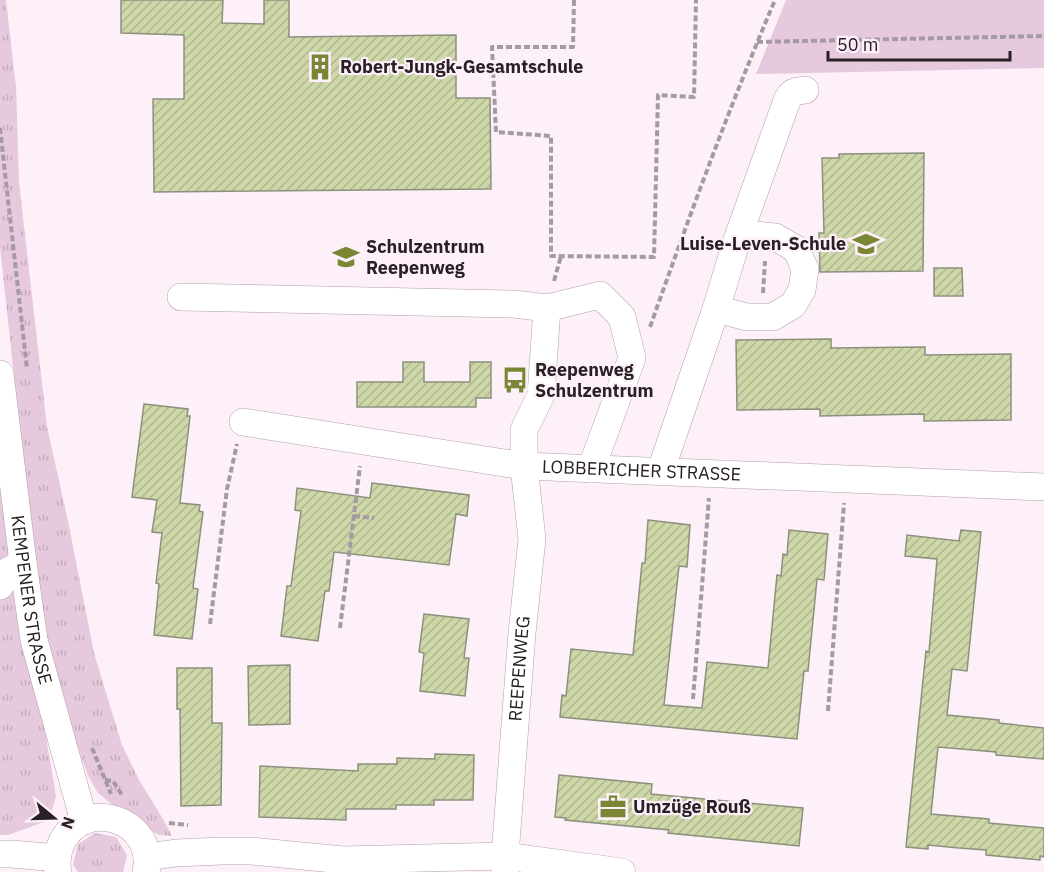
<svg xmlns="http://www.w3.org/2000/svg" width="1044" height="872" viewBox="0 0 1044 872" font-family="'IBM Plex Sans',sans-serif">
  <defs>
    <pattern id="grass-tufts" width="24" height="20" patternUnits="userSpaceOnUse" patternTransform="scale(1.5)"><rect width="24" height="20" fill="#e6c9dc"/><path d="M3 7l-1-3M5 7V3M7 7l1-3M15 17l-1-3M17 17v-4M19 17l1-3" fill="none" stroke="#c5acbd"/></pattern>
    <pattern id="building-hatch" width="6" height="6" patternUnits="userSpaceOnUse" patternTransform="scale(1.5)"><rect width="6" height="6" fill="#cdd7a8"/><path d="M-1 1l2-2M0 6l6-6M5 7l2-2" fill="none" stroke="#b0b890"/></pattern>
  </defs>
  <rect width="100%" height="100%" fill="#fdf0f9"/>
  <path fill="url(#grass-tufts)" d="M0,0H6L16,87L19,182L47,427L68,521L94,653L122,745L139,780L163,819L172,836L159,835L148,829L114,806L98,793L88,776L62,702L39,606L0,247Z
    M0,465L10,552L0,568Z
    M12,581L45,731L56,796L52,810L44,822L8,835H0V597Z
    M95,833L116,837L127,855L123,872H78L73,865L78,844Z"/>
  <path fill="#e6c9dc" d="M786,0H1044V68L756,74Z"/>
  <path fill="url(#building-hatch)" stroke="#8c917d" stroke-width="1.5" d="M121,0H223L222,23L264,24V0H289V37L456,35V98H490L491,189L154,192L153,99H184V35L121,33Z
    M924,153L923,271L820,272L819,233H824L822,158H839V154Z
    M934,268H962L963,296H934Z
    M831,339V348L925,347V355L1011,354V420L924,421V414L820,416V409L737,410L736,340Z
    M403,362H424V382H470V362H491V398H476V407H357V382H403Z
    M144,404L188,409L187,416H190L180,503L200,505L199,511L203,512L193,588L198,589L192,639L154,635L159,584L156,583L162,533L152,532L157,500L132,497Z
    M372,483L469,495L467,516L456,514L449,565L334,552L329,591H325L318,641L281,636L287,586H291L301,511L295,510L297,488L370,498Z
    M648,520L690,525L687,567L679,566L664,705L702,708L707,662L768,668L777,575L781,576L783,554L787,555L789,530L828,534L824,580L817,579L808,671H804L797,739L560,717L562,695L566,696L571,649L633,655L642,563H645Z
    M961,530L981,532L967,671L952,669L947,715L999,720V723L1044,728V759L996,755V752L938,747L931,814L989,819V823L1044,828V857L1040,856V860L986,855V850L959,848L928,845V849L906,847L926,651L929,652L937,559L905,556L907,535L959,541Z
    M424,614L469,619L464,658H469L465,696L420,691L424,653L419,652Z
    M290,665V724L249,725L248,666Z
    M177,668H212V723H222L221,805L181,806L180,709H177Z
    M435,754L474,755L473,800H434V805H396V809H346V820L259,817L260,766L358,771V764H397V758L435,759Z
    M559,775L652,784L651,794L803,808L799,846L668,833L669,830L565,820L566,818L555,817Z"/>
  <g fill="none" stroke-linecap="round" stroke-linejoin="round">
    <g stroke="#b29eab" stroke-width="28">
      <g id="minor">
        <path d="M181,297L514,304L547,308L600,295L622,317L632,358L591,469"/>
        <path d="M716,309L747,317H773L793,305L802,290L805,269L796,249L775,237L755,235L737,240"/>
        <path id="s1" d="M0,374L23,563L34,640L84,821"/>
        <path id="s2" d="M243,422L524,466L1044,487"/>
        <path d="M661,470L716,309L737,240L785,106C790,92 791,92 805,90"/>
        <path d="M0,586L8,571L23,563"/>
        <path d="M0,854H12L57,858"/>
        <path d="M147,857L176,853L221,851H252L343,860L505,856L622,872"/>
        <path d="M58,872C56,862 57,853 61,844C83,795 157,819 146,872"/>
        <path id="s3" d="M505,872V856L522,633L532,539L524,466V430L541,395L547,308"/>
      </g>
    </g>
    <path stroke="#a59aa2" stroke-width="4" stroke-dasharray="6 3" stroke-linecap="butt" d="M574,0L573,47H492L496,132L551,136V256L654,257L658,95L694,97L696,0
      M757,42L1044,36
      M0,128L27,369
      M554,281L561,256
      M763,293L765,261
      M650,327C689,217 729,108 775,0
      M354,516L374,518
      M210,624L227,489L237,444
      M340,628L360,466
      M693,699L709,498
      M828,711L844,503
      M92,748L111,794
      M105,780L113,781L122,795
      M169,823L188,825"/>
    <use href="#minor" stroke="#fff" stroke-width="27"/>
  </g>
  <defs>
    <g id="building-bare" transform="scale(2.07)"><path d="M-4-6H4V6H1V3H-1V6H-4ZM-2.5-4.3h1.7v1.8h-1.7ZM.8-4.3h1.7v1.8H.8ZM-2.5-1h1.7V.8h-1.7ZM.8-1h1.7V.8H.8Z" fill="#7a8634" stroke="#fdf0f9" stroke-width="2.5" paint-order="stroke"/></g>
    <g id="school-bare" transform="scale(2.07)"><path d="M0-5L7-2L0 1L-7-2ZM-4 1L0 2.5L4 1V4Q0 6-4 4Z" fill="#7a8634" stroke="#fdf0f9" stroke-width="2.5" paint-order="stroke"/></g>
    <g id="bus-bare" transform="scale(2.07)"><path d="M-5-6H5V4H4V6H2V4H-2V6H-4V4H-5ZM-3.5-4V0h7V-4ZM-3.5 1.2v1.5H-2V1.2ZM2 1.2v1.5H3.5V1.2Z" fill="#7a8634" stroke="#fdf0f9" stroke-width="2.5" paint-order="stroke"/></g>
    <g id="office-bare" transform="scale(2.07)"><path d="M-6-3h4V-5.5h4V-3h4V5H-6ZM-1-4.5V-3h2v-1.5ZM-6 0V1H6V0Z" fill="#7a8634" stroke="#fdf0f9" stroke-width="2.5" paint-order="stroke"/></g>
  </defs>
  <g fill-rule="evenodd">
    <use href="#building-bare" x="320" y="67"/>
    <use href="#school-bare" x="866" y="244"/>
    <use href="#school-bare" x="346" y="257"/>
    <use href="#bus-bare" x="515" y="380"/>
    <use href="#office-bare" x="613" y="807"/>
  </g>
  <g text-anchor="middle" stroke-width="4.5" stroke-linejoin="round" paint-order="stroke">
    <g font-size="18" font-weight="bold" fill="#282025" stroke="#fdf0f9" text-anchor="start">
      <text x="340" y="73">Robert-Jungk-Gesamtschule</text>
      <text x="846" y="250" text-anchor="end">Luise-Leven-Schule</text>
      <text x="366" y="253">Schulzentrum<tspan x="366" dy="21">Reepenweg</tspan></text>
      <text x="535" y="376">Reepenweg<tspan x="535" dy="21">Schulzentrum</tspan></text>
      <text x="633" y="813">Umzüge Rouß</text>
    </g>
    <g font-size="18" fill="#282025" stroke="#fdf0f9">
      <text dy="6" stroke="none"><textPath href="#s2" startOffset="402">LOBBERICHER STRASSE</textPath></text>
      <text dy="6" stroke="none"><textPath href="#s1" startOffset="228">KEMPENER STRASSE</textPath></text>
      <text dy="6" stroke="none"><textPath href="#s3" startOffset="204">REEPENWEG</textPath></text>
    </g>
  </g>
  <g transform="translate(54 818) rotate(109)" stroke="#fdf0f9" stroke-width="4.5" paint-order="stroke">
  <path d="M0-4.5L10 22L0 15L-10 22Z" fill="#282025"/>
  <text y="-9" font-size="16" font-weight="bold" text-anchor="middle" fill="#282025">N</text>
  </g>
  <path d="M828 51v9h182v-9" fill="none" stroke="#282025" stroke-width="3"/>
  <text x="837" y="51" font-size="18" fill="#282025" stroke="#fdf0f9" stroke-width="4.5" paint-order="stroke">50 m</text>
</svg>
